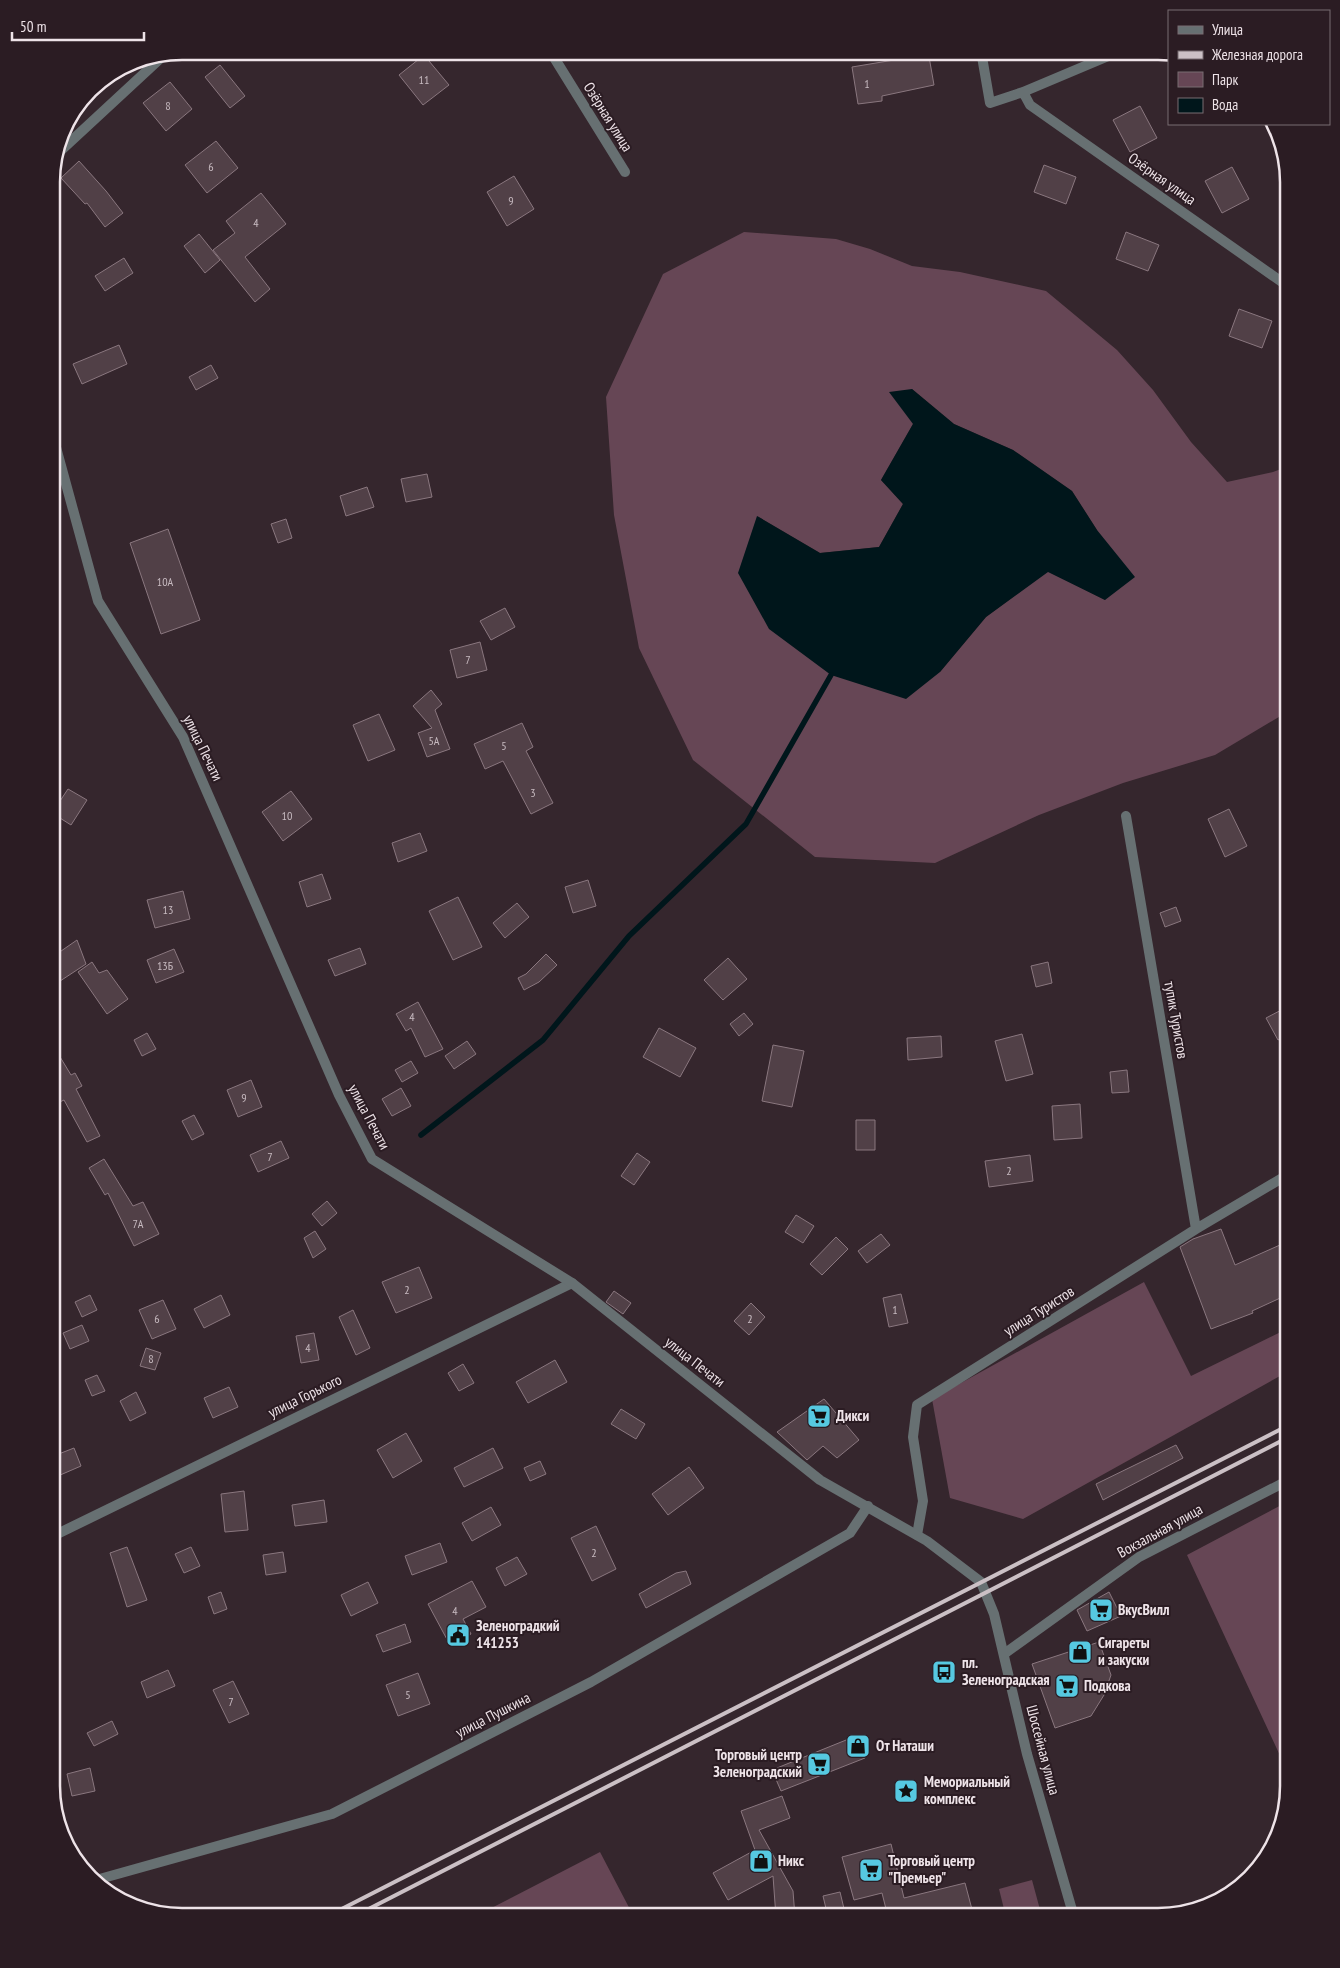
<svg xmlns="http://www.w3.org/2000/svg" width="1340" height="1968" viewBox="0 0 1340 1968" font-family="'PT Sans Narrow',sans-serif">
  <rect width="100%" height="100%" fill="#35262d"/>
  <path fill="#664655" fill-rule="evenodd" d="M744,232L836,239L870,249L912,266L960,272L1046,291L1117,350L1153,390L1191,442L1227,482L1273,472L1289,466V711L1215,755L1123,783L1039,815L935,863L815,857L693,760L639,648L614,515L606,397L663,274ZM912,389L954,424L1013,450L1072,491L1097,530L1105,600L1048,571L986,617L940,672L757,516L820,553L879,547L903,504L881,480L913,424Z
    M1144,1282L1191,1376L1289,1328V1371L1023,1519L950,1498L932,1399Z
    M1289,1501V1775L1187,1555Z
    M600,1852L634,1917H474Z
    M1032,1880L1042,1917H1006L999,1889Z"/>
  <path fill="#00161b" d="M912,389L954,424L1013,450L1072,491L1097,530L1135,577L1105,600L1048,572L986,617L940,672L906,699L831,675L769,629L738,573L757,516L820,553L879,547L903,504L881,480L913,424L889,392Z"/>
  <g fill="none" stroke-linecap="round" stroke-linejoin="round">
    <path stroke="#00161b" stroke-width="5.5" d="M421,1135L543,1040L629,936L746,824L831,675"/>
  </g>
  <path fill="#514047" stroke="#8a777f" d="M899,51H928L934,85L882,96V101L858,104L852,67L900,59Z
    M424,55L449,85L423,105L399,75Z
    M220,65L245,96L230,108L205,77Z
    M170,82L192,109L166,131L143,103Z
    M1140,106L1157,138L1130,152L1113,120Z
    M216,141L238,168L207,193L185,165Z
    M79,161L106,191L123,213L105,227L87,203L85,204L61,178Z
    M1044,165L1076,177L1066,204L1034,192Z
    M1232,167L1249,199L1222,213L1205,181Z
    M514,176L534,209L507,226L487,192Z
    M261,193L286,224L245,257L270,289L255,302L213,250L235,233L226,221Z
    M1126,232L1159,245L1148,271L1116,259Z
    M199,234L220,260L205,273L184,246Z
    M124,258L133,273L105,291L95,276Z
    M1239,309L1272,321L1262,348L1229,336Z
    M119,345L127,364L82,384L73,364Z
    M211,365L218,378L196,390L189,377Z
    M427,474L432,497L406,502L401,479Z
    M367,487L374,507L346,516L340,496Z
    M286,519L292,538L278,543L271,524Z
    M168,529L200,620L161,634L130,543Z
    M505,608L515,627L491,640L480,621Z
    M480,642L487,670L457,678L450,650Z
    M431,690L442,704L435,710L450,749L427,757L418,733L432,728L413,706Z
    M379,714L395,750L368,761L353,725Z
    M522,723L533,747L526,751L553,803L531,814L503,761L485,769L474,744Z
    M68,789L87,800L71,825L52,813Z
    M291,791L312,819L283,841L262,812Z
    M1229,809L1247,846L1225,857L1208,819Z
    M420,833L427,851L398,862L392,843Z
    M322,874L331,899L307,907L299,882Z
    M588,880L596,906L573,913L565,887Z
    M183,891L190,919L155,928L147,900Z
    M458,897L482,947L453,960L429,911Z
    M517,903L529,917L505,938L493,923Z
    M1176,907L1181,921L1165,927L1160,913Z
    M77,940L86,964L51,987V958Z
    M360,948L366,964L335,976L328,960Z
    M174,949L184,972L156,983L147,960Z
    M546,954L557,965L539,982L524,990L518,978L526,974Z
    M728,958L747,979L723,1000L704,980Z
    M92,962L99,973L107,970L128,999L107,1014L78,972Z
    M1048,962L1052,983L1036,987L1031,966Z
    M418,1002L443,1049L425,1057L411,1028L406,1031L396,1014Z
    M1289,1006V1034L1278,1040L1266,1018Z
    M744,1013L753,1024L739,1036L730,1024Z
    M659,1028L696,1048L680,1077L643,1057Z
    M147,1033L156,1049L142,1056L134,1040Z
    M1022,1034L1033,1074L1006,1081L995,1041Z
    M941,1036L942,1057L908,1060L907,1038Z
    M467,1041L476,1054L454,1069L445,1056Z
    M51,1042L71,1075L75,1073L82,1086L76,1089L100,1136L87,1142L64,1100L51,1106Z
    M773,1045L804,1051L792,1107L762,1101Z
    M411,1061L418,1073L402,1082L395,1070Z
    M1127,1070L1129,1092L1112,1093L1110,1072Z
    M251,1080L262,1107L238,1117L227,1090Z
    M401,1088L411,1106L392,1116L382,1099Z
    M1080,1104L1082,1138L1054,1140L1052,1106Z
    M194,1115L204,1134L192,1140L182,1121Z
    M856,1120H875V1150H856Z
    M281,1141L289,1158L258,1172L250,1155Z
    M637,1153L650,1162L634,1185L621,1176Z
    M1030,1155L1033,1181L989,1187L985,1161Z
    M104,1159L133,1206L143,1202L159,1234L134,1246L108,1193L105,1195L89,1168Z
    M327,1201L337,1213L322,1226L312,1214Z
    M796,1215L814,1226L803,1243L785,1232Z
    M1221,1229L1235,1265L1289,1241V1294L1252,1311L1253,1313L1211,1329L1180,1247L1193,1239Z
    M315,1231L326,1249L313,1258L304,1238Z
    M881,1234L890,1245L867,1263L858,1251Z
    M836,1237L848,1249L822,1275L810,1264Z
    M419,1267L432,1298L396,1313L382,1282Z
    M614,1291L631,1303L623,1314L606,1302Z
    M901,1294L908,1323L889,1327L883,1298Z
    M90,1295L97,1310L82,1317L75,1302Z
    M221,1295L230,1315L204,1328L194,1309Z
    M163,1300L176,1329L152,1339L139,1310Z
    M751,1303L765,1317L749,1335L734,1321Z
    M353,1310L370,1348L356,1355L339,1317Z
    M82,1325L89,1341L70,1349L63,1333Z
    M314,1333L319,1360L301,1363L296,1336Z
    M146,1348L161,1353L155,1370L140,1366Z
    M555,1360L567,1382L528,1403L516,1382Z
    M463,1364L474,1383L459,1391L448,1373Z
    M97,1375L105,1391L92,1396L85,1380Z
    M229,1387L238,1407L213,1418L204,1398Z
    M136,1392L146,1413L130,1421L120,1401Z
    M824,1399L859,1440L837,1458L823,1446L807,1460L777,1432Z
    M621,1409L645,1424L636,1439L611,1424Z
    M406,1433L422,1461L393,1478L377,1450Z
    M1176,1445L1183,1458L1103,1500L1096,1484Z
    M74,1448L81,1466L51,1479V1457Z
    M493,1448L503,1468L464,1487L454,1468Z
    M540,1461L546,1474L530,1481L524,1468Z
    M689,1467L704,1488L668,1515L652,1494Z
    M244,1491L248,1530L225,1532L221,1494Z
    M324,1500L327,1522L295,1526L292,1505Z
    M491,1507L501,1525L472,1541L462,1523Z
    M596,1526L616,1569L592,1581L571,1538Z
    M440,1543L447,1562L412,1575L405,1556Z
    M127,1547L147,1600L127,1607L110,1553Z
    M191,1547L200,1566L184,1573L175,1554Z
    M283,1552L286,1572L266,1575L263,1555Z
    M517,1557L527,1574L505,1586L496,1568Z
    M686,1571L691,1584L646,1608L639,1594L676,1573Z
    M472,1581L486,1607L463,1619L471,1634L450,1645L428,1604Z
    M368,1582L378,1603L351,1616L341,1595Z
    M221,1592L227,1609L214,1614L208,1597Z
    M1109,1592L1121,1616L1087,1631L1077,1610Z
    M405,1624L411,1642L383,1652L376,1635Z
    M1099,1642L1111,1675L1104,1695L1091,1716L1055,1728L1032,1664Z
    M168,1670L175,1686L147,1698L141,1682Z
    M418,1673L430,1704L398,1716L386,1685Z
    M233,1681L249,1714L229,1723L213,1690Z
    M112,1721L118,1734L94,1746L87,1733Z
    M856,1736L865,1758L781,1791L772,1770Z
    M90,1768L95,1791L72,1796L67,1774Z
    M782,1796L790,1818L759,1830L793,1891L795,1917H776L773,1876L728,1900L713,1873L755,1850L741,1811Z
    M891,1844L904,1898L965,1883L974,1917H888L882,1893L854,1900L842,1857Z
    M840,1892L846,1917H828L823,1896Z"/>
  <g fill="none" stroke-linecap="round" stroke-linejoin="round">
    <path stroke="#677072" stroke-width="10" d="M550,51L625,172
      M981,51L990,103L1023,92L1118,52
      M1023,92L1030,105L1289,287
      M56,155L164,55
      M1126,816L1196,1229
      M917,1535L923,1501L913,1437L917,1405L1196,1229L1289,1174
      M51,1537L572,1283
      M1004,1654L1139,1557L1289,1480
      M96,1880L332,1814L591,1682L850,1533L868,1506"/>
    <path stroke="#677072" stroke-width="10" d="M51,429L98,601L183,737L339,1095L372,1159L572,1283L820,1480L927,1541L981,1582L994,1614L1027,1754L1074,1917"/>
    <path stroke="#cbc0c5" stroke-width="4" d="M326,1917L1289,1425
      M353,1917L1289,1437"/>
  </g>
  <defs>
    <g id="supermarket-square" transform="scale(1.25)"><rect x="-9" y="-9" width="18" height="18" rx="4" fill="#56c9e1" stroke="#2b1c23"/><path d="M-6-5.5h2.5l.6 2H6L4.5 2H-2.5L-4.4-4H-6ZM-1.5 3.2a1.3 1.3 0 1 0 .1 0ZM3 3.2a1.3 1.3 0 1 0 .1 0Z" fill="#111"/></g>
    <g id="civic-square" transform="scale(1.25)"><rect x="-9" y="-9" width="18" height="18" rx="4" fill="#56c9e1" stroke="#2b1c23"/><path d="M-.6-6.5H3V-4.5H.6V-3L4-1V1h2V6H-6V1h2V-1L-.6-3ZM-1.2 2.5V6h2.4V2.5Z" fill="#111"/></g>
    <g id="shop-square" transform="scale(1.25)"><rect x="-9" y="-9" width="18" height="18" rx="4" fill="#56c9e1" stroke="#2b1c23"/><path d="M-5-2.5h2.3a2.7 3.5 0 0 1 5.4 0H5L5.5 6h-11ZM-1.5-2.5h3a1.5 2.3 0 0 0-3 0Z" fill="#111"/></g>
    <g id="bus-square" transform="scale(1.25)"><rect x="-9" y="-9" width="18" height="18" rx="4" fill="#56c9e1" stroke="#2b1c23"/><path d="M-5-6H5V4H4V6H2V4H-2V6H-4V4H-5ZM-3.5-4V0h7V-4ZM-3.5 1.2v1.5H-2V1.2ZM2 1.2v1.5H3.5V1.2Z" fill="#111"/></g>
    <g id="sight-square" transform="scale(1.25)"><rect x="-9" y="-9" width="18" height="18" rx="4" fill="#56c9e1" stroke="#2b1c23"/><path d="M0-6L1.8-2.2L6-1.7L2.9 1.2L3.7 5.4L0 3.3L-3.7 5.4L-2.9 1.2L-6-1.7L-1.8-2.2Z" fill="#111"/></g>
  </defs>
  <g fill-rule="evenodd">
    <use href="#supermarket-square" x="819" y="1416"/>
    <use href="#supermarket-square" x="1101" y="1610"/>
    <use href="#civic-square" x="458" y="1635"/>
    <use href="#shop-square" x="1080" y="1652"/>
    <use href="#bus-square" x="944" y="1672"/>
    <use href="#supermarket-square" x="1067" y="1686"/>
    <use href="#shop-square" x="858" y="1746"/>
    <use href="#supermarket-square" x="819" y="1764"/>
    <use href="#sight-square" x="906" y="1791"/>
    <use href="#shop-square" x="761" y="1861"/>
    <use href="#supermarket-square" x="871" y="1870"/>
  </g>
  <g text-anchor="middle" stroke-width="4" stroke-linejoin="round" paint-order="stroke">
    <g font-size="12" fill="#c7bac0">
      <text x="424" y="84">11</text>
      <text x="867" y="88">1</text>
      <text x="168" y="110">8</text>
      <text x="211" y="171">6</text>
      <text x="511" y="205">9</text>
      <text x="256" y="227">4</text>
      <text x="165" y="586">10А</text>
      <text x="468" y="664">7</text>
      <text x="434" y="745">5А</text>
      <text x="504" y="750">5</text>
      <text x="533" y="797">3</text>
      <text x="287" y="820">10</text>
      <text x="168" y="914">13</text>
      <text x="165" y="970">13Б</text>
      <text x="412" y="1021">4</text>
      <text x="244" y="1102">9</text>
      <text x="270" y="1161">7</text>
      <text x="1009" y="1175">2</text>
      <text x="138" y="1228">7А</text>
      <text x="407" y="1294">2</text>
      <text x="895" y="1314">1</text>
      <text x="157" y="1323">6</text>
      <text x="750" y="1323">2</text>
      <text x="308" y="1352">4</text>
      <text x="151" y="1363">8</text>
      <text x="594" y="1557">2</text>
      <text x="455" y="1615">4</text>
      <text x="408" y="1699">5</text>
      <text x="231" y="1706">7</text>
    </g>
    <g font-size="15" fill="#eee3e8" stroke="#2b1c23">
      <text transform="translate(608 117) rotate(58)" y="5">Озёрная улица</text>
      <text transform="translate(1162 179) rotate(35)" y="5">Озёрная улица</text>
      <text transform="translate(203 748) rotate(64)" y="5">улица Печати</text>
      <text transform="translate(1176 1020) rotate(80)" y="5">тупик Туристов</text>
      <text transform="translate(369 1117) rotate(62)" y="5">улица Печати</text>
      <text transform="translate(1039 1311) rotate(-32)" y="5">улица Туристов</text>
      <text transform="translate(695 1362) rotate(38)" y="5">улица Печати</text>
      <text transform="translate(305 1396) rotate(-26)" y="5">улица Горького</text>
      <text transform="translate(1160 1531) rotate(-29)" y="5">Вокзальная улица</text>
      <text transform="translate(493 1715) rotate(-27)" y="5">улица Пушкина</text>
      <text transform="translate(1043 1750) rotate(75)" y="5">Шоссейная улица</text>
    </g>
    <g font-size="15" font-weight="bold" fill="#eee3e8" stroke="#2b1c23" text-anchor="start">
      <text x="836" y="1421">Дикси</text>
      <text x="1118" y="1615">ВкусВилл</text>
      <text x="476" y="1631">Зеленоградкий<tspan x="476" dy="17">141253</tspan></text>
      <text x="1098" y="1648">Сигареты<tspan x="1098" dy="17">и закуски</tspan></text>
      <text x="962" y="1668">пл.<tspan x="962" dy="17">Зеленоградская</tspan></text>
      <text x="1084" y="1691">Подкова</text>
      <text x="876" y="1751">От Наташи</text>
      <text x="802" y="1760" text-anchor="end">Торговый центр<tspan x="802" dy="17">Зеленоградский</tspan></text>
      <text x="924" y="1787">Мемориальный<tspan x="924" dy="17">комплекс</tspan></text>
      <text x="778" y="1866">Никс</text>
      <text x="888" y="1866">Торговый центр<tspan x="888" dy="17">"Премьер"</tspan></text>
    </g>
  </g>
  <path d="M0 0H1340V1968H0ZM182 60H1158A122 122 0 0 1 1280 182V1786A122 122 0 0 1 1158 1908H182A122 122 0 0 1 60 1786V182A122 122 0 0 1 182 60Z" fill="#2b1c23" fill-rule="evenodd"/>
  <path fill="none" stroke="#eee3e8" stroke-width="2.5" d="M182 60H1158A122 122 0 0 1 1280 182V1786A122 122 0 0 1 1158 1908H182A122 122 0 0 1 60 1786V182A122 122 0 0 1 182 60Z"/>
  <rect x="1168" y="10" width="162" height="115" fill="#2b1c23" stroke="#796c72"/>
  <rect x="1178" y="26" width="25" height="8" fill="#677072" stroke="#796c72"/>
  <text x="1212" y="35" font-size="15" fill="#eee3e8">Улица</text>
  <rect x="1178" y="51" width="25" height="8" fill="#cbc0c5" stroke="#796c72"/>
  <text x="1212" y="60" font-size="15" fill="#eee3e8">Железная дорога</text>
  <rect x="1178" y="72" width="25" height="15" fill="#664655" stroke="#796c72"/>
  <text x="1212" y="85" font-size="15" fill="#eee3e8">Парк</text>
  <rect x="1178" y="98" width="25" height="15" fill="#00161b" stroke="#796c72"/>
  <text x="1212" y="110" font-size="15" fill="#eee3e8">Вода</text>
  <path d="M12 32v8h132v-8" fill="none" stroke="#eee3e8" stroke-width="2.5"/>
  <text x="20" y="32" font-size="15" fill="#eee3e8" stroke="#2b1c23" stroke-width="4" paint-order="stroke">50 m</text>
</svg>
